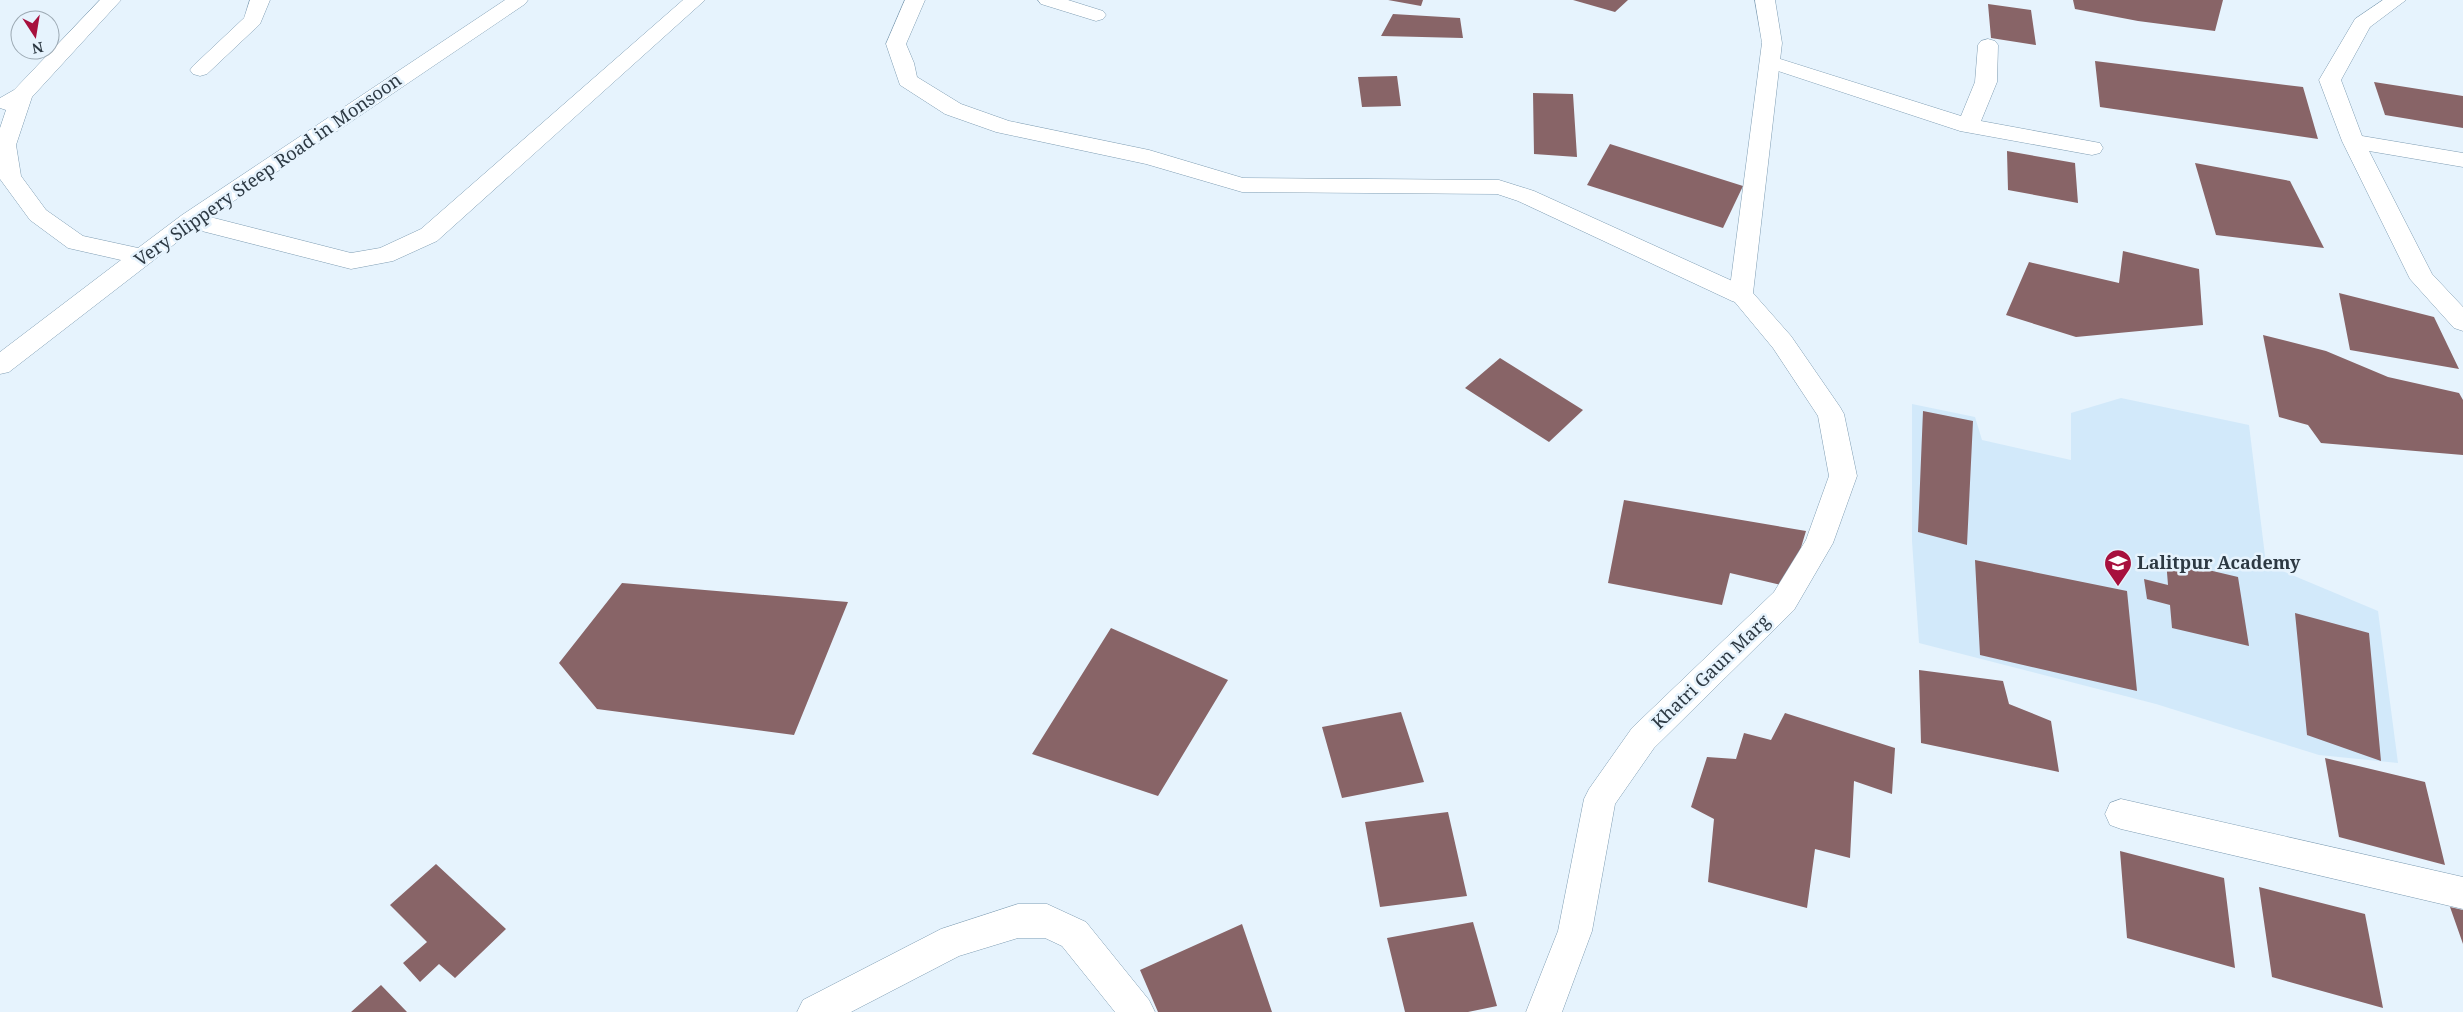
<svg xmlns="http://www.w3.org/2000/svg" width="2463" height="1012" viewBox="0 0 2463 1012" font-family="'Noto Serif',serif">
  <rect width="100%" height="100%" fill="#e6f3fd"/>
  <path fill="#d2e9fa" d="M2121,398L2249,425L2266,564L2378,611L2398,763L2319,755L2156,704L1919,643L1912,541V404L1975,417L1982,440L2071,460V413Z"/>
  <path fill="#886467" d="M1388,0H1423L1421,6Z
    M1573,0H1628L1615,12Z
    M2073,0H2223L2215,31L2138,21L2075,9Z
    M1988,4L2031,10L2036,45L1991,38Z
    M1393,14L1460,18L1463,38L1381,36Z
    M2095,61L2303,87L2318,139L2100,107Z
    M1397,76L1401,106L1362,107L1358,77Z
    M2374,82L2463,96V128L2385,115Z
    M1533,93L1573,94L1577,157L1534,154Z
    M1610,144L1743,186L1723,228L1587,185Z
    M2007,151L2075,163L2078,203L2008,190Z
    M2195,163L2290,181L2324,248L2216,235Z
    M2123,251L2199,269L2203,325L2076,337L2006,315L2029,262L2119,283Z
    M2339,293L2434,317L2459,369L2350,350Z
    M2263,335L2326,351L2388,377L2459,393L2463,400V455L2321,443L2308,425L2279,417Z
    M1500,358L1583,410L1549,442L1465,388Z
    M1923,411L1973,421L1967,545L1918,532Z
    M1624,500L1806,531L1789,587L1730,573L1722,605L1608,583Z
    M1975,560L2127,591L2137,691L1980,655Z
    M2166,560L2238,577L2249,646L2172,628L2170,605L2147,599L2144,579L2168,585Z
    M622,583L848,602L794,735L597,709L559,663Z
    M2295,613L2369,633L2381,761L2307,735Z
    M1111,628L1228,680L1158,796L1032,754Z
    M1919,670L2003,681L2009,704L2051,721L2059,772L1921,743Z
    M1401,712L1424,782L1342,798L1322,727Z
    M1785,713L1895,748L1892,794L1854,781L1850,858L1815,849L1807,908L1708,882L1714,819L1691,807L1707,757L1736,759L1744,733L1771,740Z
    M2325,758L2425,782L2445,865L2339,837Z
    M1448,812L1467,896L1380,907L1365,822Z
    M2120,851L2224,878L2235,968L2127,938Z
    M436,864L506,929L455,978L439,964L420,982L403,963L427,942L390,905Z
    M2259,887L2365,914L2383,1008L2272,977Z
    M2450,907L2463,910V944Z
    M1473,922L1497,1006L1468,1012H1405L1387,938Z
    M1242,924L1272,1012H1158L1140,970Z
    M381,985L407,1012H351Z"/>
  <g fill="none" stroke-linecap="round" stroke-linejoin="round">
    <g stroke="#7f9db3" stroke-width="1">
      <path id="minor" d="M100,0H121L32,97L16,145L21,176L46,210L83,236L138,248L182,215L505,0H528L525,4L210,217L351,253L380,248L421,229L683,0H705L437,241L393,261L351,269L194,229L9,372L0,374V352L121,260L68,248L30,220L0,179V128L6,110L0,108V98L14,90Z
        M250,0H270L260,24L207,74L200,76L193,74L190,70L193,66L244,18Z
        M905,0H925L906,44L914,63L917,77L961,104L1009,121L1149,150L1243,178L1499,180L1534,191L1750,289L1753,295L1750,301L1741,304L1732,301L1518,201L1497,194L1242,192L1146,164L996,132L945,114L900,85L886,44Z
        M1038,0H1068L1103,11L1106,15L1103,19L1096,21L1041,4Z
        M2383,0H2406L2370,27L2341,80L2362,136L2463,153V167L2369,151L2432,274L2463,307V331L2454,328L2410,279L2342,141L2319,80L2355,19Z
        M1988,39L1995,41L1998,45L1997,82L1981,121L2100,143L2103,148L2100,153L2092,155L1960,131L1763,66L1760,62L1763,58L1770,56L1777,58L1961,116L1975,82L1978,45L1981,41Z
        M2121,799L2463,877V909L2121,829L2110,825L2105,814L2110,803Z"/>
    </g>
    <g stroke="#7f9db3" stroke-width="1">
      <path id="major" d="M1755,0H1775L1782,43L1753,293L1791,336L1840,407L1844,414L1857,476L1833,543L1794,610L1654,748L1615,804L1592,931L1562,1012H1526L1558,931L1584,799L1589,789L1632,728L1774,592L1806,540L1829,476L1818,416L1773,348L1729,295L1762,43Z
        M1018,904H1047L1086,922L1149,1000L1155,1012H1115L1062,946L1045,938H1018L959,956L851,1012H797L803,1000L941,929Z"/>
    </g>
    <use href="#minor" fill="#fff" fill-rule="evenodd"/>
    <use href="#major" fill="#fff" fill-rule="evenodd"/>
  </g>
  <defs>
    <g id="school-pin" transform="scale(1.4375)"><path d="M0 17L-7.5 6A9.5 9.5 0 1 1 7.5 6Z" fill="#a7103d" stroke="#e6f3fd"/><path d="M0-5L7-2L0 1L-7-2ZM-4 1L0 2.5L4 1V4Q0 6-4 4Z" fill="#fff"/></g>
  </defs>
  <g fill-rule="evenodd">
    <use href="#school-pin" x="2118" y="563"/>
  </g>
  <g text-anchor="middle" stroke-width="5" stroke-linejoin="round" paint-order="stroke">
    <g font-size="18" fill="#2d3943" stroke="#e6f3fd">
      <text transform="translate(268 170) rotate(-35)" y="6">Very Slippery Steep Road in Monsoon</text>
      <text transform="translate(1711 672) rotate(-44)" y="6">Khatri Gaun Marg</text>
    </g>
    <g font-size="18" font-weight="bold" fill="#2d3943" stroke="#e6f3fd" text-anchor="start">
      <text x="2137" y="569">Lalitpur Academy</text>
    </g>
  </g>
  <g transform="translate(35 35) rotate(168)"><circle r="24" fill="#e6f3fd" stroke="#9ca9b3"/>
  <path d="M0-4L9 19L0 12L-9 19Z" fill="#a7103d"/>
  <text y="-8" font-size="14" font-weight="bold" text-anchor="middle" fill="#2d3943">N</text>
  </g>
</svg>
